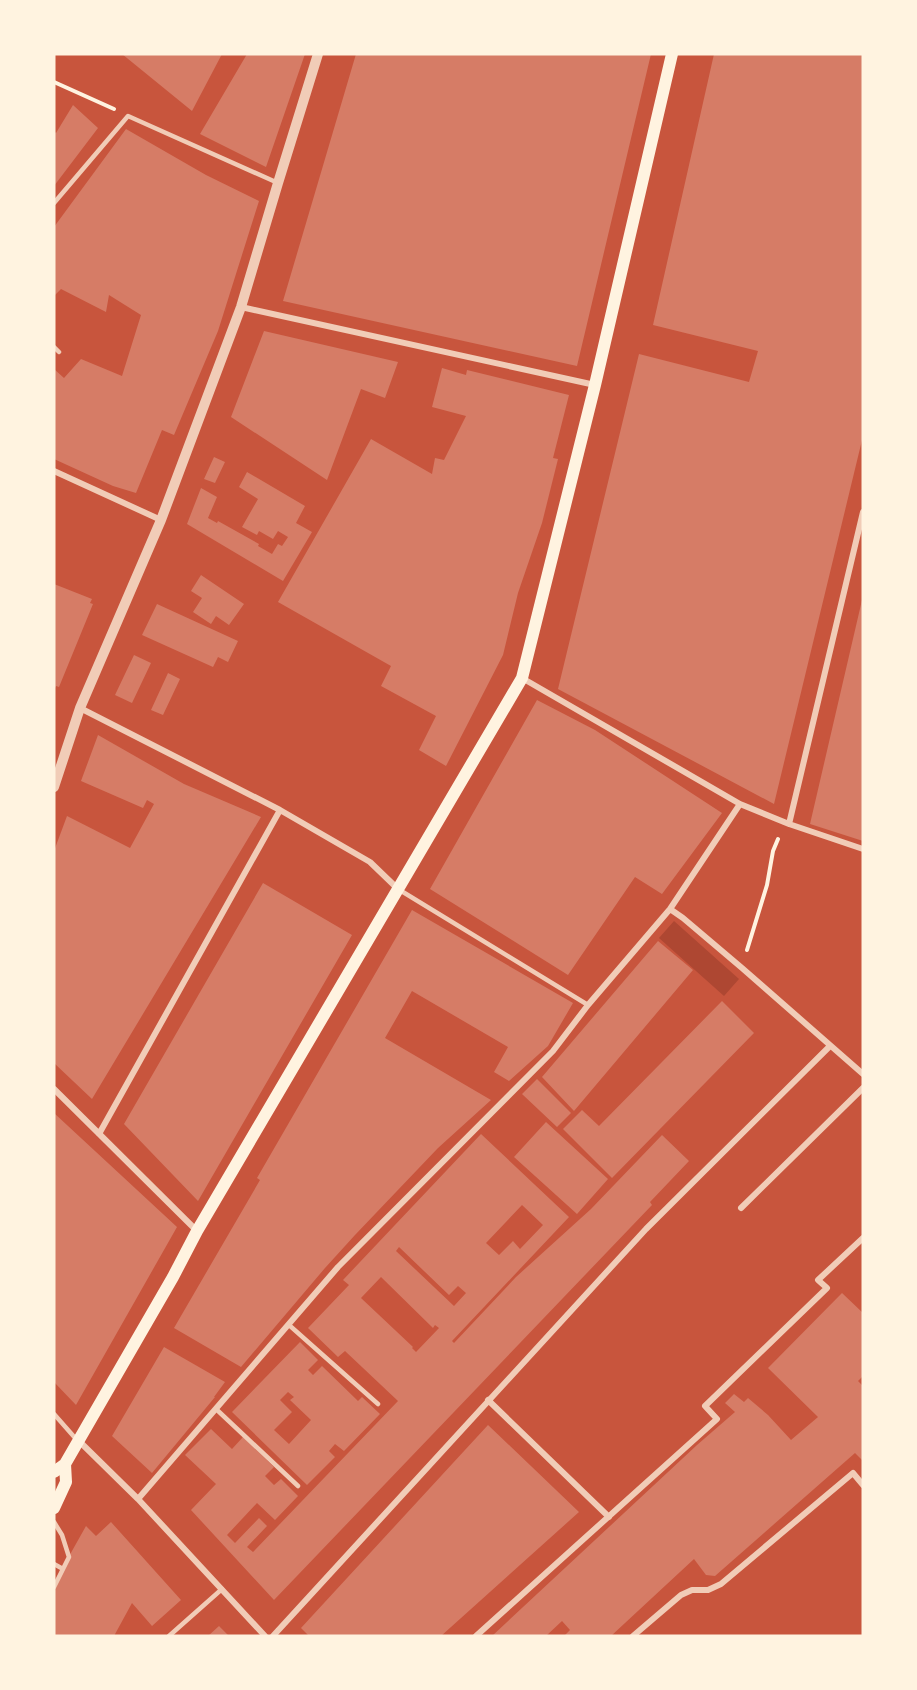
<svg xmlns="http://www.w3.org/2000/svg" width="917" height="1690" viewBox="0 0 917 1690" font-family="Lora,serif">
  <rect width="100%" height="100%" fill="#c8553d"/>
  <path fill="#ae4732" d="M674,921L739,979L724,996L659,938Z"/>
  <path fill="#d67c66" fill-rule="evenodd" d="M122,54H222L192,111Z
    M247,54H305L266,167L200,134Z
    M356,54H651L577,366L283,301Z
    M714,54H863V436L774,804L558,689L639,354L749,382L758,351L653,325Z
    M73,105L98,128L54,186V131L56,133Z
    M126,129L206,175L259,201L218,331L174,435L162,430L136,493L113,486L54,459V369L64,378L81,359L122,376L141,315L109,295L106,312L61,289L54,296V227Z
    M264,331L398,362L385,398L361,389L327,480L231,417Z
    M442,368L466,375L467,370L569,395L553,458L558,459L542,523L518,593L503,655L446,766L419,750L436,716L381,686L391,666L278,602L371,439L432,474L435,458L444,460L466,416L432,407Z
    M214,457L225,462L215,483L204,479Z
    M247,472L305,506L296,523L312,532L283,581L187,524L201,488L217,497L208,518L217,523L218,521L259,544L258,546L272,554L278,544L282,546L288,537L278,531L273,539L259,531L257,535L242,527L258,499L239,487Z
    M201,575L244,604L229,625L216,616L211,624L193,612L202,598L191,591Z
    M54,584L92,599L90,603L93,604L59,687L56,686L54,690Z
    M862,600L863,601V841L810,824Z
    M157,604L238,641L228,662L218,657L213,667L142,635Z
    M134,655L151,663L132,703L115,695Z
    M168,673L180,679L163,715L151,710Z
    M537,700L595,730L722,813L662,894L635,877L568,975L430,889Z
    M98,735L184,784L261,817L92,1099L54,1063V851L67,816L130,848L154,804L147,800L143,808L81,781Z
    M263,883L352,935L198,1201L124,1124Z
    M412,910L573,1003L548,1046L509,1081L494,1072L508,1047L412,991L385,1038L491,1100L438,1148L355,1235L325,1268L241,1367L174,1328L260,1180L257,1178Z
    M658,941L693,970L574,1111L542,1077Z
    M722,1001L754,1033L612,1178L563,1129L582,1110L599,1126Z
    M537,1079L571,1113L557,1127L522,1094Z
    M54,1113L177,1227L76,1405L54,1382Z
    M546,1122L608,1179L577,1214L514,1157Z
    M481,1134L569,1217L452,1341L454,1343L516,1277L591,1209L662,1135L689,1161L650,1202L652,1205L274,1600L191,1510L216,1484L185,1455L211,1429L232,1449L243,1437L274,1467L265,1476L274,1485L281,1479L298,1496L275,1520L257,1503L227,1535L235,1543L259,1518L267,1526L247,1547L253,1552L398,1401L345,1351L338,1357L308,1328L349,1285L343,1280ZM522,1205L543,1225L520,1249L513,1241L499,1255L486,1243ZM399,1247L449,1295L458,1286L466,1293L454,1306L396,1251ZM381,1277L433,1328L435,1325L439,1328L416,1352L412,1348L413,1347L361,1298Z
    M842,1293L863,1313V1376L858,1381L863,1386V1461L855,1453L715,1576L706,1575L694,1559L611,1636H564L570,1630L562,1621L546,1636H492L697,1445L735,1412L725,1403L734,1394L744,1402L748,1398L768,1415L791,1440L818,1417L768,1368Z
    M300,1342L318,1360L308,1370L313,1375L322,1366L358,1401L362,1397L380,1414L344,1451L335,1444L329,1451L335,1457L307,1485L232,1412ZM288,1392L294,1397L290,1400L311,1420L289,1444L274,1430L292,1412L280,1400Z
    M164,1347L225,1382L214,1397H215L152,1473L112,1436Z
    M488,1425L579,1512L441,1636H309L301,1628Z
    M111,1522L181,1600L152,1626L132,1603L114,1636H54V1583L86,1526L96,1536Z
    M219,1626L229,1636H208Z"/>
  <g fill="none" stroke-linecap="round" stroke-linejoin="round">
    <path stroke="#fff3e0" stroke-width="4" d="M54,82L114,109
      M747,950L767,885L773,851L778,839"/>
    <path stroke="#f1ccb7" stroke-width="4.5" d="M54,203L128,116L278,183
      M54,347L59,352
      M398,889L588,1005
      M289,1325L378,1404
      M216,1409L298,1486
      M54,1414L76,1439
      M54,1522L62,1535L69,1557L54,1587
      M54,1564L63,1569
      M169,1636L222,1589"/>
    <path stroke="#f1ccb7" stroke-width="6" d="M241,307L595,385
      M54,471L161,520
      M522,678L740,804L789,824L863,849
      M80,708L280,810L370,862L398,889
      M789,824L863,512
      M670,909L683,918L742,968L863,1074
      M54,1089L197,1231
      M99,1134L280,810
      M741,1208L863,1088
      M488,1400L609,1517
      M79,1441L138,1499L265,1636
      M138,1499L338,1267L553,1051L588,1005L670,909L740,804
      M273,1636L646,1229L830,1046
      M476,1636L717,1419L705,1406L827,1288L818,1280L863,1238
      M633,1636L681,1595L692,1590H708L721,1584L853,1473L863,1485"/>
    <path stroke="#f1ccb7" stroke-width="10" d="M54,787L80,708L161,520L241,307L278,183L318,54"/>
    <path stroke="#fff3e0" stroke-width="12" d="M54,1472L65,1464L173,1277L197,1231L522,678L595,385L672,54
      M54,1508L66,1482L65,1464"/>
  </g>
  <rect width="917" height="1690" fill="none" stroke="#fff3e0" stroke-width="111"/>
</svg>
